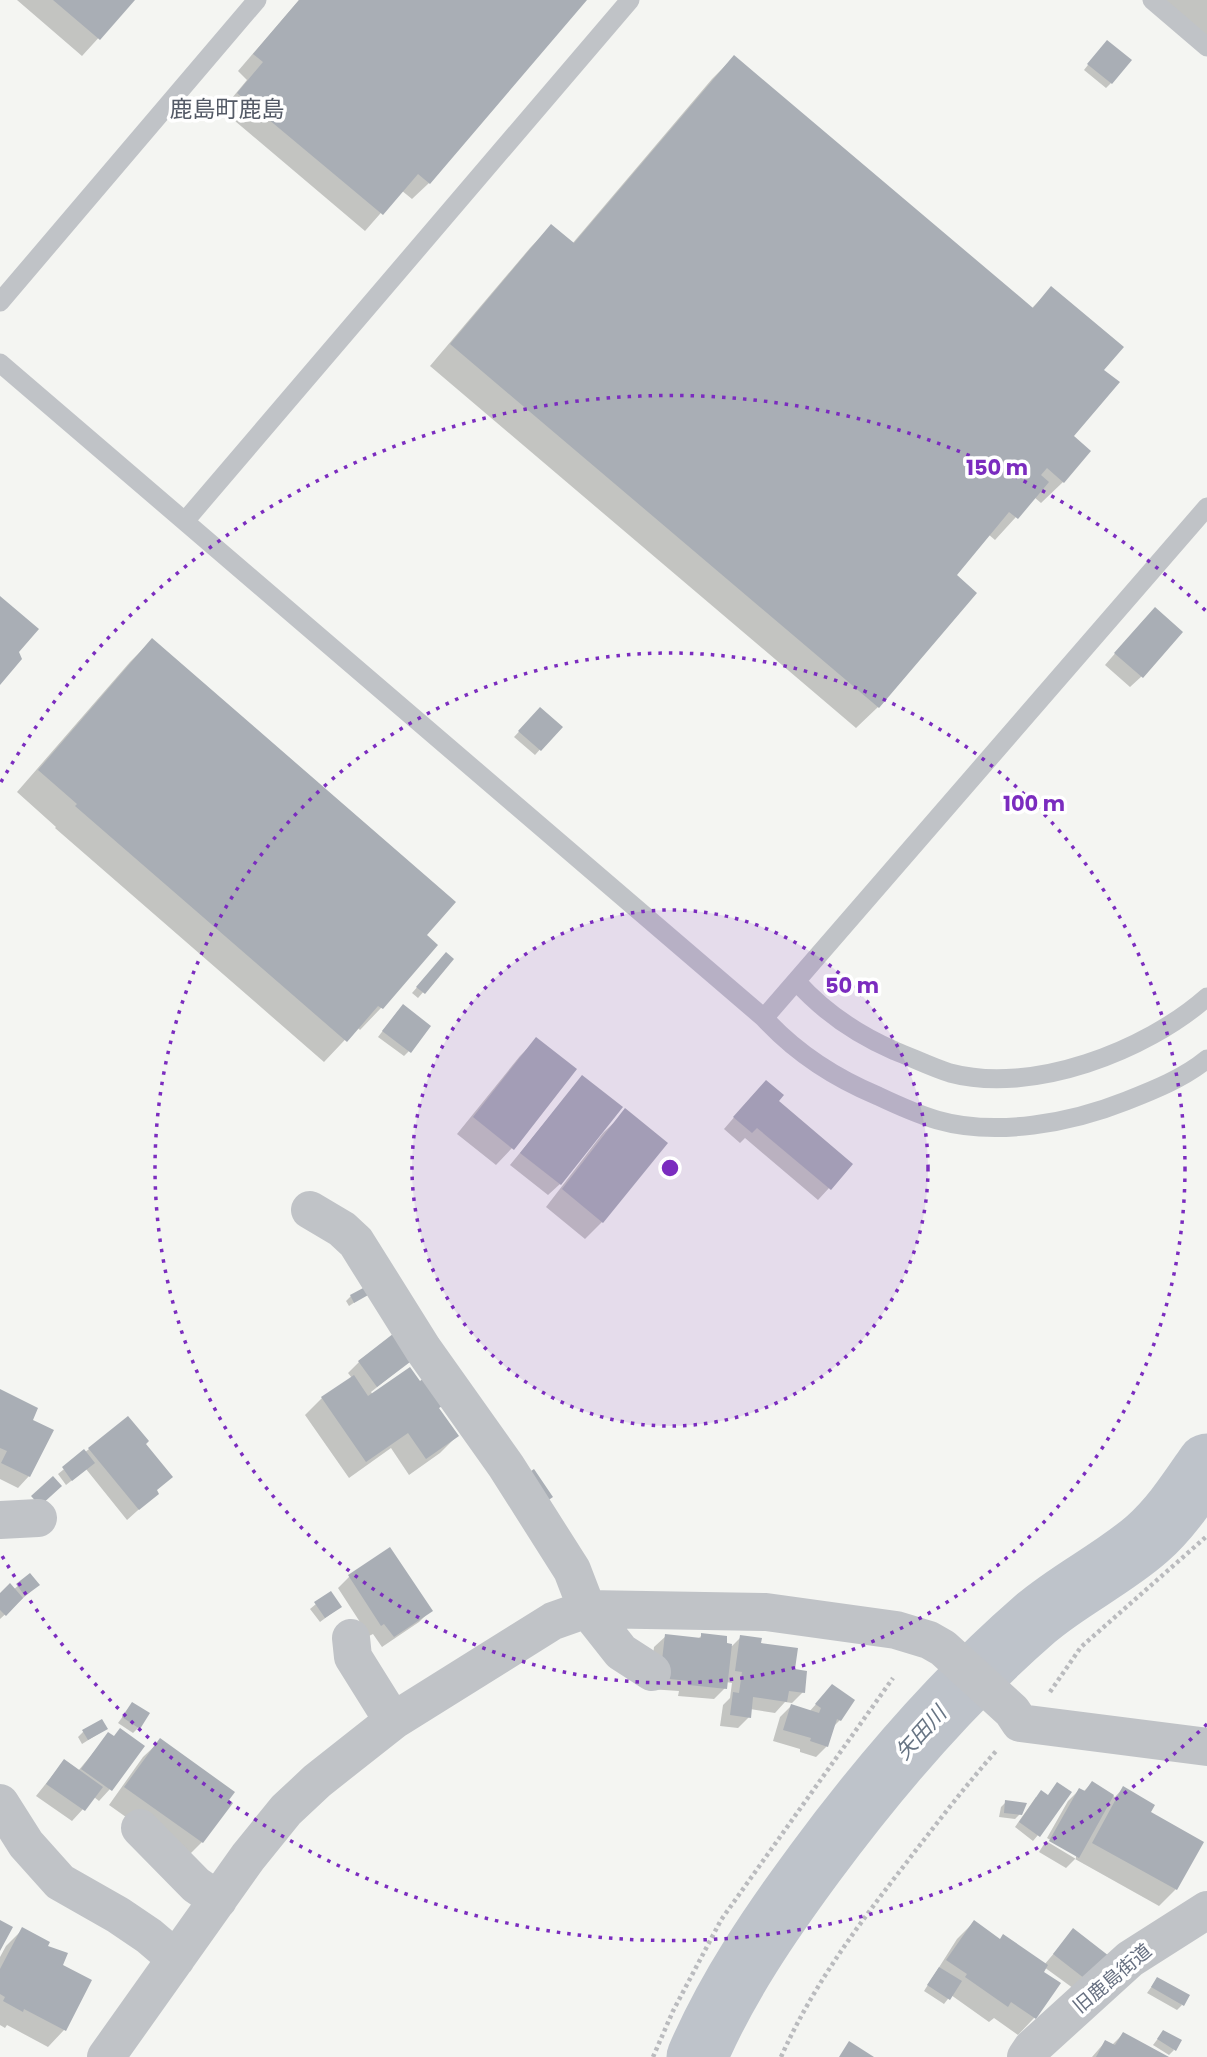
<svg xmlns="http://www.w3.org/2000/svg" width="1207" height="2057" viewBox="0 0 1207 2057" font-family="Poppins,'Noto Sans JP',sans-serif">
  <rect width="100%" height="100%" fill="#f4f5f2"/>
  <path fill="#0003" d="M17,0H133L82,56Z
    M299,0H585L429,183L412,199L401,190L365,231L222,110L247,80L238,71Z
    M1149,0H1207V37Z
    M1102,47L1111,83L1106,88L1084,70Z
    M734,57L1031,309L1052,288L1102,370L1072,436L1063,482L1041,503L1034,497L995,540L988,534L954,575L878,707L856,728L430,366L530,248L551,226L572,244L712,79Z
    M1144,620L1142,676L1130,687L1105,665Z
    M152,640L435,945L381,1008L360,1030L357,1027L324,1062L55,828L56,827L17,792L130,662Z
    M540,709L560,727L535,755L514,737Z
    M452,959L418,998L412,993L441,960Z
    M398,1011L409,1051L404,1056L378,1037Z
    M537,1039L512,1148L496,1165L457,1134L520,1056Z
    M582,1077L560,1184L548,1195L510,1165Z
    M755,1093L776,1101L851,1164L818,1200L745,1138L740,1143L724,1129Z
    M626,1111L602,1222L585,1239L546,1207L603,1133Z
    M367,1294L349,1306L346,1301L351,1296Z
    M416,1356L371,1392L373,1395L438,1409L457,1436L440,1453L409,1475L391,1448L349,1478L305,1415L322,1398L352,1378L348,1373L359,1362Z
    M0,1392L30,1420L29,1476L18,1488L0,1479Z
    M144,1444L157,1493L127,1520L86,1469L66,1485L58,1474L89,1449Z
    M390,1549L430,1611L419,1622L382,1647L373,1634L369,1636L338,1588L349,1577Z
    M30,1576L32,1590L0,1619V1595L13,1590Z
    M316,1604L340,1607L320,1622L310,1609Z
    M702,1635L725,1645L732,1646L741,1637L759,1645L793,1671L803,1692L792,1703L785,1702L775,1713L750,1709L749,1717L738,1728L720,1726L723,1705L730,1698L732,1683L726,1682L725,1688L714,1699L678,1696L679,1691L649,1689L654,1647L666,1636L697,1640Z
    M832,1686L840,1720L832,1728L827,1746L816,1757L800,1752V1749L773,1741L780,1717L791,1706L809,1712Z
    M132,1704L138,1728L133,1733L118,1723Z
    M106,1729L82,1744L78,1737L83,1732Z
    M109,1734L110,1789L99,1801L94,1797L72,1821L36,1796L64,1761L78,1771Z
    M160,1741L202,1842L185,1859L109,1805L143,1757Z
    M1092,1783L1115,1797L1123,1788L1149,1813L1176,1889L1159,1906L1075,1859L1066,1868L1039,1852L1046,1841L1076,1859V1855L1047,1838L1068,1801L1079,1790L1083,1792Z
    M1036,1797L1038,1835L1033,1841L1015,1827Z
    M1006,1802L1020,1814L1015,1819L999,1817L1001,1807Z
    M974,1922L1000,1940L1044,1965L1073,1931L1107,1956L1077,1991L1044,1967L1041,1972L1059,1984L1034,2018L1018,2035L994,2018L989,2022L951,1995L944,2004L924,1991L957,1939Z
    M23,1929L46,1946L60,1966L90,1981L64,2030L48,2047L7,2025L5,2028L0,2025V1957L6,1946Z
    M1157,1979L1182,2005L1177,2010L1147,1993Z
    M1163,2032L1174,2050L1169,2055L1153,2045Z
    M1123,2034L1165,2057H1092L1105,2042L1111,2046Z"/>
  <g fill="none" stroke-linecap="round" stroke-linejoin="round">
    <path stroke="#bec3ca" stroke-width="61" d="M697,2057C727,1987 770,1924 815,1863C880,1775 952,1691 1035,1619C1070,1589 1113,1569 1147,1539C1171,1518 1189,1490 1207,1464"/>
  </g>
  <path fill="#a9aeb5" d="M53,0H135L100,40Z
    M299,0H587L430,184L418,174L383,215L237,93L263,62L253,54Z
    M1107,40L1132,60L1112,84L1087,64Z
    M734,55L1033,308L1051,286L1124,347L1104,370L1120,382L1074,436L1091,451L1064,483L1047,468L1041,475L1049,482L1018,519L1009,512L957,575L977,593L879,708L450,344L551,224L574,243Z
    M0,596L39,629L19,652L22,659L0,685Z
    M1155,607L1183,632L1143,678L1114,653Z
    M152,638L456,902L427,935L438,945L383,1009L378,1006L347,1042L75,806L77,804L38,770Z
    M540,707L563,727L541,751L518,731Z
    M446,952L454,959L425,994L416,987Z
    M403,1004L431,1026L411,1053L382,1031Z
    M536,1037L577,1069L514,1150L473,1117Z
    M582,1075L623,1107L561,1185L520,1153Z
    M766,1080L784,1095L779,1101L853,1164L831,1190L757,1128L752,1133L733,1117Z
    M625,1108L668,1143L603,1223L562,1189Z
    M365,1287L370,1294L354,1303L350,1295Z
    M398,1330L418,1356L377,1387L358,1361Z
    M410,1367L420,1381L425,1377L444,1405L439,1408L459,1436L426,1459L408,1433L366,1462L321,1397L354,1375L368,1396Z
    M0,1389L38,1408L33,1420L54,1430L30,1477L1,1463L7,1451L0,1448Z
    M128,1416L149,1441L146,1444L173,1477L157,1490L159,1494L139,1510L88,1448Z
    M84,1449L95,1463L72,1481L62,1467Z
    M534,1469L553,1497L544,1503L525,1475Z
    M53,1476L62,1486L40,1506L31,1496Z
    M390,1547L433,1611L394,1637L384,1624L381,1626L348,1575Z
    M30,1573L40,1585L25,1596L16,1584Z
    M10,1583L23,1598L6,1616L0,1610V1593Z
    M331,1591L342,1607L325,1618L314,1602Z
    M701,1633L727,1636V1643L732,1644L727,1689L689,1685V1681L660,1678L665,1634L701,1638Z
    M740,1635L762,1638L761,1643L798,1648L795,1669L807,1671L805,1693L789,1691L787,1702L753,1697L751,1718L730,1715L733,1692L739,1693L742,1672L735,1671Z
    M832,1684L855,1700L841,1721L837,1719L828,1747L810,1741L811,1738L783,1730L791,1704L819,1713L821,1708L815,1704Z
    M132,1702L150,1713L140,1729L122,1717Z
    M102,1719L108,1729L88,1740L82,1730Z
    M120,1728L145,1746L112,1791L81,1769L108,1732L114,1736Z
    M160,1738L235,1792L229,1800L233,1803L203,1843L124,1787Z
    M64,1759L103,1787L85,1811L46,1784Z
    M1092,1781L1114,1795L1079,1858L1049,1841L1079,1788L1085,1791Z
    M1057,1782L1072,1792L1040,1837L1019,1822L1041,1790L1048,1795Z
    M1123,1786L1155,1805L1151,1812L1204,1842L1177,1890L1092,1843Z
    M1005,1800L1027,1803L1022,1815L1004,1813Z
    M0,1920L13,1927L0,1951Z
    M974,1920L1000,1939L1003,1934L1048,1965L1044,1972L1061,1983L1036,2019L1011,2002L1008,2007L965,1977L967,1974L946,1960Z
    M22,1927L50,1942L48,1946L68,1953L63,1965L92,1980L66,2031L24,2009L23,2012L3,2001L5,1997L0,1994V1969Z
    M1073,1928L1109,1956L1089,1982L1053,1954Z
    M939,1967L962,1981L950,2000L927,1985Z
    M1157,1977L1190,1995L1184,2006L1151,1987Z
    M1163,2030L1182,2040L1176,2051L1157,2039Z
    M1123,2032L1169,2057H1096L1105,2040L1115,2045Z
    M849,2041L874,2057H839Z"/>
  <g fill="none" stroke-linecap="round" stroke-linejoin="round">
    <path stroke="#babbbe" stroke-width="4.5" stroke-dasharray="3.5 3.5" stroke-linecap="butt" d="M1050,1692L1081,1647L1207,1536
      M653,2057L673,2011L721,1920L893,1678
      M781,2057C810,1992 850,1936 893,1880C927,1836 960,1792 997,1750"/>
    <path stroke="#c0c3c7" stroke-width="19" d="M1152,0L1207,47
      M0,302L257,0
      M0,363L764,1018C795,1052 835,1078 878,1096C897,1105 917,1114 937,1120C996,1137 1071,1123 1126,1101C1154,1090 1184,1078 1207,1059
      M185,521L630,0
      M796,981C823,1011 858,1035 895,1051C913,1058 931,1067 950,1073C1032,1095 1146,1051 1207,997
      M764,1018L1207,507"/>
    <path stroke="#c0c3c7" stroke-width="38" d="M310,1210L342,1229L356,1242L423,1349L506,1466L572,1570L587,1609L621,1652L652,1672
      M0,1520L38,1518
      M351,1638L353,1657L393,1721
      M0,1803L26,1844L60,1882L118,1915L149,1936L176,1959
      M140,1828L196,1885L218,1900
      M106,2057L248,1857L286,1810L317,1781L393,1721L553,1621L587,1609L766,1612L896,1630L929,1640L943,1648L1012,1711L1020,1723L1207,1747
      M1026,2057L1032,2048L1130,1959L1207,1910"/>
  </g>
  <circle cx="670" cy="1168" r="258" fill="#7b2cbf" fill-opacity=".12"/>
  <g fill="none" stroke="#7b2cbf" stroke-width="3.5" stroke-dasharray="3.5 7">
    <circle cx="670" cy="1168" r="258"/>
    <circle cx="670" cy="1168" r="515"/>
    <path d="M1207 1724A773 773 0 0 1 1 1554M1 782A773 773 0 0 1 1207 612"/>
  </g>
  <g text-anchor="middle" stroke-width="7" stroke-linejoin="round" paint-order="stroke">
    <g font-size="19" fill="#666f80" stroke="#fff">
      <text transform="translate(1112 1978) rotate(-40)" y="7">旧鹿島街道</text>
    </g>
    <g font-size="21" font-style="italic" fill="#687584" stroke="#fff">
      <text transform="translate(921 1733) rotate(-48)" y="7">矢田川</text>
    </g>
    <g font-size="23" fill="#545a66" stroke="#fff">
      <text x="227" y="117">鹿島町鹿島</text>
    </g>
  </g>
  <circle cx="670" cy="1168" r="10" fill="#7b2cbf" stroke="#fff" stroke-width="3.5"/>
  <g font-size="21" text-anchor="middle" font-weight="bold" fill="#7b2cbf" stroke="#fff" stroke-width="7" stroke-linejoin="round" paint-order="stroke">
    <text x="997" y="475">150 m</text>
    <text x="1034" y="811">100 m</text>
    <text x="852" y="993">50 m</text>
  </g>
</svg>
